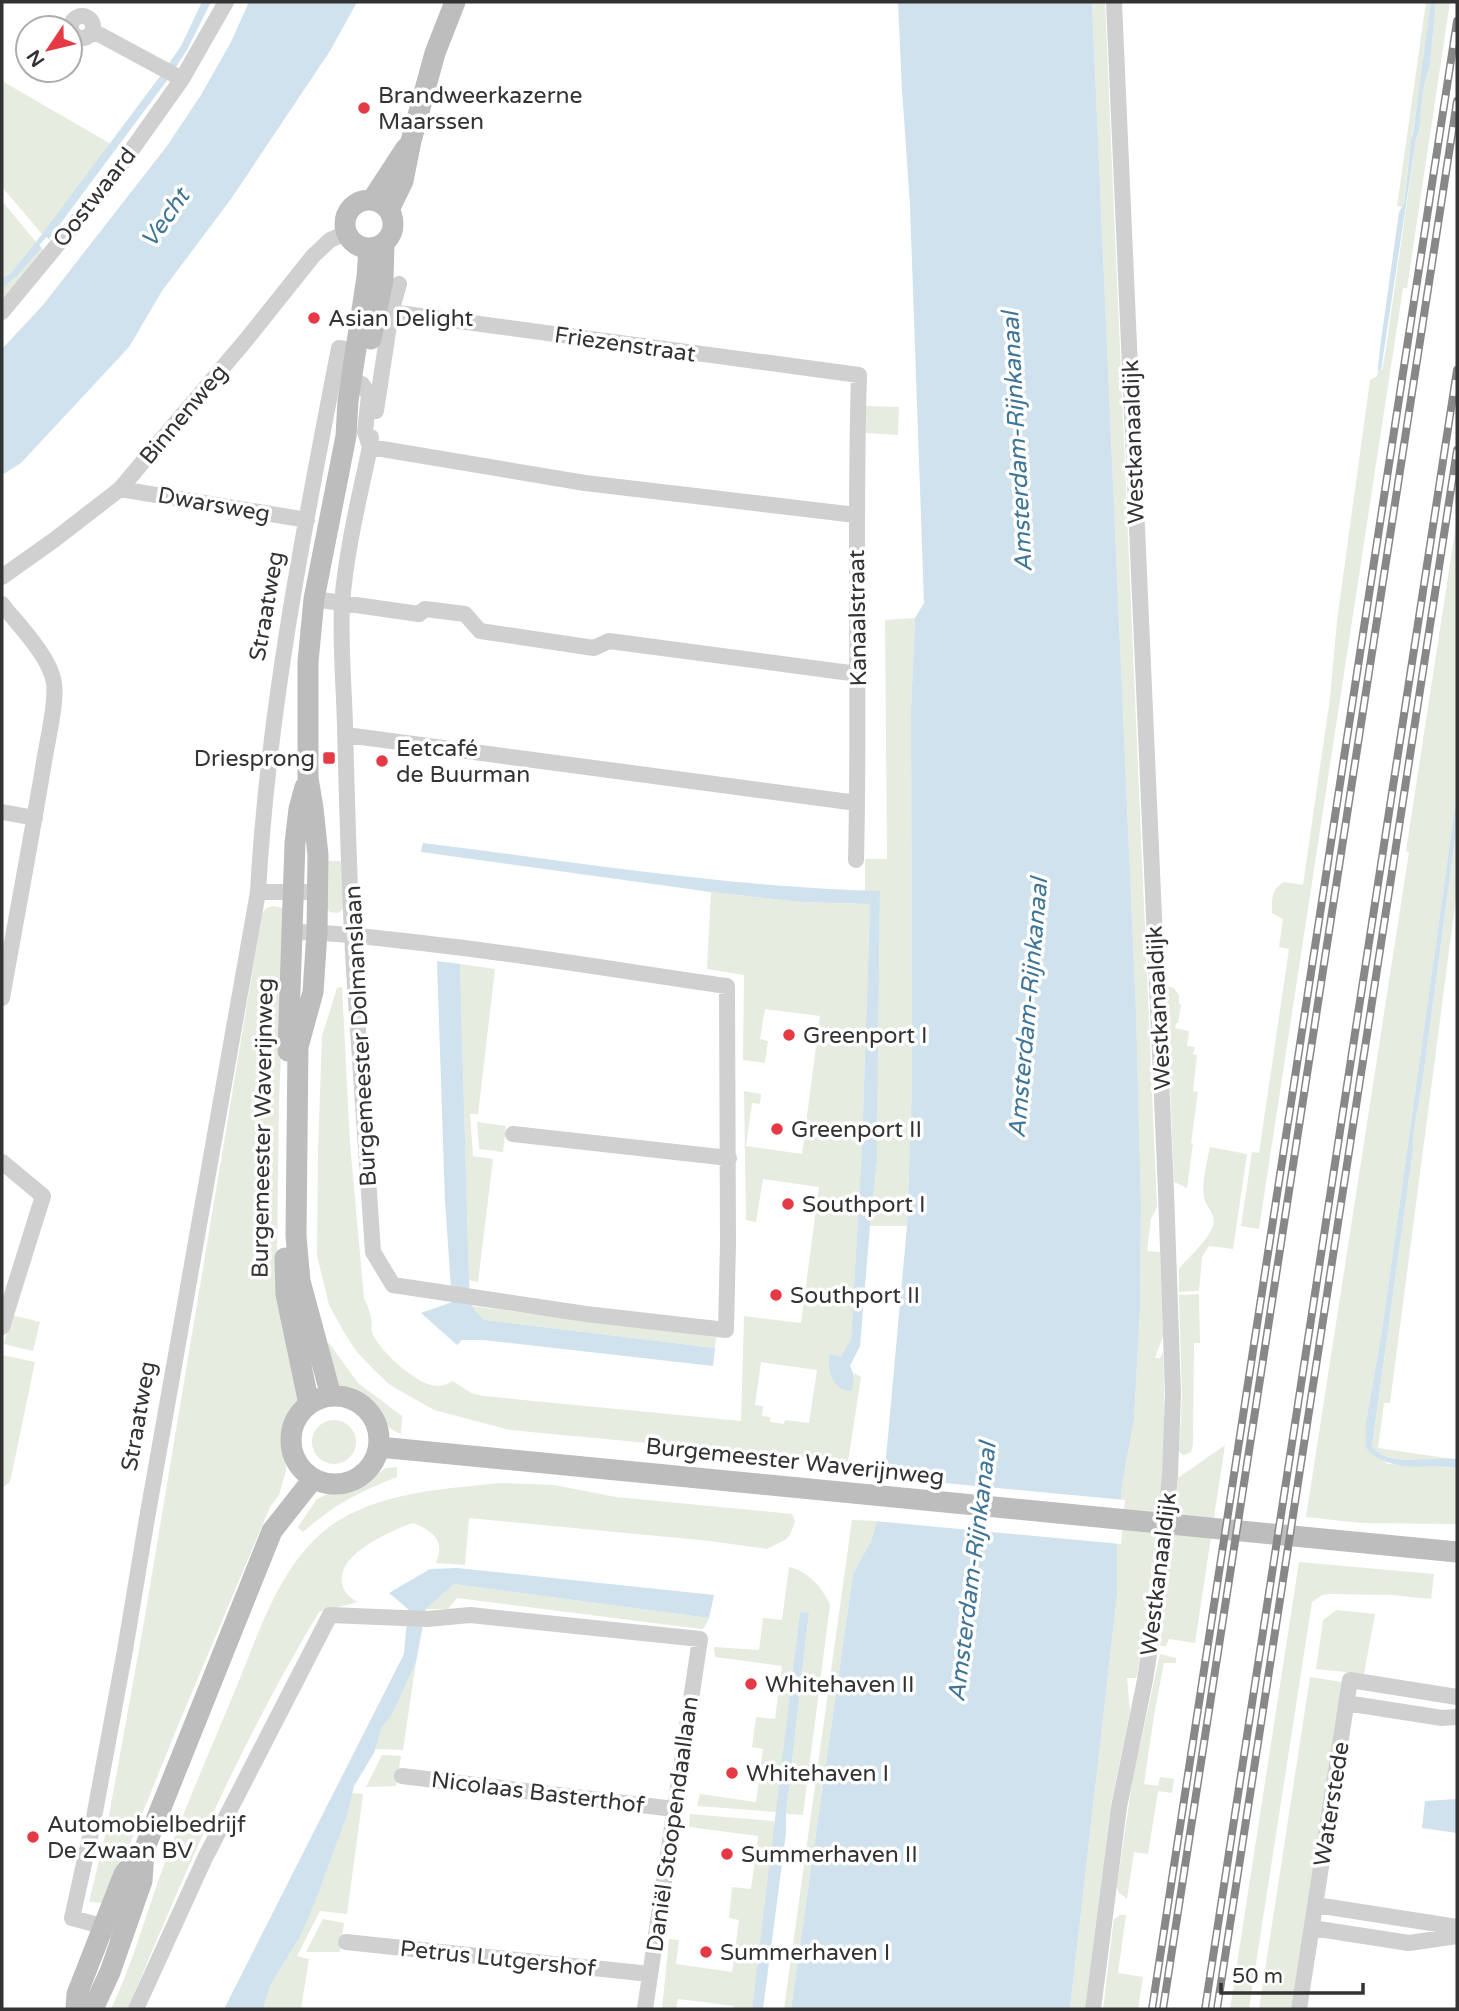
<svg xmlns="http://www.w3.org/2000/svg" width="1459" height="2011" viewBox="0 0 1459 2011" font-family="'Varela Round',sans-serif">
  <rect width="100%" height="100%" fill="#fff"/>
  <path fill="#e6ecdf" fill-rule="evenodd" d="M1092,2H1105L1157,1207L1151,1219L1147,1251L1160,1252L1163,1336L1155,1358H1160L1163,1352C1169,1460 1156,1570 1137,1676L1136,1678H1127L1130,1712L1111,1804L1085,2009H1070L1117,1596V1548L1122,1485L1134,1420L1140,1310L1141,1203L1136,1010Z
    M1426,2H1431C1425,70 1409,136 1404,205L1401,207L1397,206Z
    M1436,2H1450L1407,288H1403L1259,1229L1241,1226L1252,1152L1259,1153L1289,949L1279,947L1283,919L1272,913C1272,898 1271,890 1284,882L1303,885L1330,698L1337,621L1370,380L1377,376L1378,369L1382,370L1386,348L1416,139L1419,131L1423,90L1430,63Z
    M2,81L111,144L42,234L2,187Z
    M2,201L36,242L10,274L2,278Z
    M42,248L44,251L2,299V289L16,277Z
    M865,406L899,407L898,435L866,433Z
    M1457,518V792L1382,1330L1366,1422V1448L1388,1464L1457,1468V1524L1361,1523L1306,1517L1409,852L1406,851Z
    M915,618L911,710L912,1084L907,1226H870L877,1162L880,892L865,891V859H887L885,620Z
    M1457,824V890L1390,1403H1384L1378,1448L1452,1459C1431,1460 1386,1464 1372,1448L1413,1150V1135L1423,1078Z
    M328,861H342L343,909L338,913L329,912L326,903Z
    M711,892L801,902L870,904L862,1145L851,1339L841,1358L854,1383V1373L861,1377L848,1462L510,1430L434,1410L390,1385L374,1370L357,1352L345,1334L329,1305L317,1255L318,1151L322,1036L337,988L342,987L350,1143L364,1298C366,1303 369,1308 370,1314C373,1321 370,1328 373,1335C381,1352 418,1386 437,1386C443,1386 448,1384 453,1381L471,1393L483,1396L741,1421L744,1316L801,1323L819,1187L763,1179L756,1222L746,1220L744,1091L761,1094L760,1104L752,1103L746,1146L802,1154L820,1016L765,1009L760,1039L768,1041L765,1063L743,1060L744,975L707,969ZM761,1362L817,1370L809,1423L785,1420L784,1424L770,1422V1417L762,1416L763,1406L755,1405Z
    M274,906L283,908L287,916L279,1101L277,1263L301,1398L283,1430L286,1471L279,1495L270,1507L179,1723L106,1903L89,1902L106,1832L144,1622L262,914L266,908Z
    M460,964L495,969L478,1114H470L473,1156L493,1159L478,1282L469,1280Z
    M1166,986L1174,988L1179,995V1004H1181L1178,1023H1176L1175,1028L1189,1031L1187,1046L1195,1047L1193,1054L1197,1055L1193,1091L1198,1092L1191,1143L1193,1144L1187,1188L1174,1182Z
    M477,1122L506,1126L503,1152L479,1149Z
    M1210,1147L1247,1154L1233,1249L1209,1246L1202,1257L1199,1291L1179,1292V1269C1188,1258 1209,1239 1213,1226C1216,1215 1209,1210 1205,1201C1200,1186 1207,1163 1210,1147Z
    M1199,1294L1200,1343H1194L1193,1445L1191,1452L1184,1455L1180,1453L1179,1450L1182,1397L1179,1295Z
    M471,1306L716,1337L715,1348L485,1320L476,1314Z
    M12,1315L40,1322L33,1351L4,1344Z
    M329,1343L358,1383L402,1416L401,1434C379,1425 380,1413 364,1402C355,1395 343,1392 336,1384C329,1375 326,1358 322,1347Z
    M2,1355L35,1362L10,1482L2,1488Z
    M312 1442a22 22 0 1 1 44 0a22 22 0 1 1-44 0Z
    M1225,1445L1195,1643L1169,1639L1166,1646H1162L1160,1645L1178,1478Z
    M397,1467V1477C360,1491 332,1506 303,1532L298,1527L316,1500L329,1493L355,1489L386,1468Z
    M500,1483L554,1485L616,1497L792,1514L795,1521L790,1535L785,1540L767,1549L710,1541L469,1518L465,1565L436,1563C446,1539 432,1531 413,1523C392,1530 337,1554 342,1582C343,1592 350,1598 358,1602L319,1612C243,1738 184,1873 128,2009H111C134,1961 147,1909 166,1860C187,1803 211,1748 234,1693C260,1632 281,1555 341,1519C389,1491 446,1489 500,1483Z
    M852,1520L877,1521L871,1541L853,1574L791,2009H784Z
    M1299,1562L1434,1574L1431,1599L1391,1595L1330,1594L1322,1595L1312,1602L1249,2009H1230Z
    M789,1567C808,1571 823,1588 830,1605L803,1815L786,1814L809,1614L800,1612L777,1812L697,1806L700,1794L756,1802L763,1749L752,1747L756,1717L775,1719L782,1666L715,1657L714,1647L759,1650L763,1618L782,1620Z
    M454,1584L709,1618L704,1628L701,1629L457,1598L448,1609H426Z
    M1336,1610L1375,1614L1364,1674L1316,1669L1323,1620Z
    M1160,1654L1176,1658V1663H1164L1154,1715L1144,1784L1158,1786L1160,1777L1174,1779L1172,1793L1158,1791L1148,1854L1134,1852L1127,1899L1118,1892L1117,1885L1133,1777Z
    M416,1662L403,1750L375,1749L382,1727L392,1715Z
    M1310,1677L1342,1682L1291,2009H1259Z
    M382,1755L401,1756L396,1786L366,1787Z
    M352,1793L363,1794L347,1914L320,1911L297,1956L309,1959L301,2009H263L270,1986L301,1935L314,1905L347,1816Z
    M690,1814L774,1821V1834L752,2009H734V2006L678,1999L676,2009H662L669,1939L679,1940L676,1964L732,1972L739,1920L729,1918L732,1887L751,1889L758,1836L689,1827Z
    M1120,1915H1126L1118,1973L1143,1977L1138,2009H1103L1113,1926L1114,1919Z
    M323,1919L344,1923L340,1952H306Z"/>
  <path fill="#cfe2ee" d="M202,2H211L187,50L168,79L49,239L42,234L161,75L181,46Z
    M249,2H357L330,51L231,199L162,291L129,347L21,463L2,475V349L43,305L167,146L201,95L231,42Z
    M898,2H1092L1136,1010L1141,1203L1140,1310L1134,1420L1122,1485L1117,1548V1596L1070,2009H791L853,1574L871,1541L877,1521L885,1469L907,1226L912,1084L911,710L915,618L924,603L910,205L902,90Z
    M1431,2H1436L1430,64L1423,90L1419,131L1416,139L1381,370L1378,369L1380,348L1399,212L1404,204L1411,140L1413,133Z
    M36,242L42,248L16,277L2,289V278L10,274Z
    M1457,792V824L1423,1078L1413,1135V1150L1372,1447C1389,1468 1433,1456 1457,1459V1468C1427,1464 1388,1474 1366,1448V1422L1382,1330Z
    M423,843C575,862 727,887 880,891L877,1162L870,1226L860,1346L850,1366C855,1375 855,1382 851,1391C833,1391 826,1369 830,1354L841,1357L851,1339L862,1145L870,904L801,902L711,892L421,852Z
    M437,961L460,964L469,1280C470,1299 468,1308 485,1320L715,1348L713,1366L483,1340H462L457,1345L421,1313L452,1302L445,1201Z
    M457,1568L714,1595L709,1618L454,1584L426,1609L416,1662L392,1715L382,1727L374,1753L354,1786L347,1816L314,1905L301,1935L270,1986L263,2009H224L404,1654L408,1609L389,1593L430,1569Z
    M800,1612L809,1613L786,1814V1833L763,2009H752Z
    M1457,1799V1833L1422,1828L1425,1801Z"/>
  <path fill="#fff" d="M881,1477L1125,1500L1121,1544L874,1521Z"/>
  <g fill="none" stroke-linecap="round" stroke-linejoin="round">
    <path stroke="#cfe2ee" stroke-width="5" d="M34,248L48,231"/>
    <path stroke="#d0d0d0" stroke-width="16" d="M71 27a11 11 0 1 1 22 0a11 11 0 1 1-22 0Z
      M93,31L182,79
      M2,312L106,186L182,79L226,2
      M391,312L859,375C854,537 860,698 856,860
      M376,411L391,312L399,284
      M371,437L370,447L585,483L856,515
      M120,489L307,520
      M2,577L54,540L120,489L246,340L313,256L330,240L346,233
      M314,599L419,614L425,609L465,614L480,631L594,648L609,641L858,674
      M2,604C18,625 50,656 54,683C57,702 47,742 44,762C31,841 16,919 2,998
      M346,735L857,803
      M2,812L35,818
      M258,892H305
      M291,932C338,932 384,939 430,944C529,955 628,972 727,986L728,1242L726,1330L586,1314L393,1285L373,1252L354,970C349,888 347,807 345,726C344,686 340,644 342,604C346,551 359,499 370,447L365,432L369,395L362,384
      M513,1134L729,1158
      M2,1162L43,1196L2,1327
      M1346,1703L1442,1718L1457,1717
      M402,1776L674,1809
      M1316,1905L1457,1927
      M1312,1928L1409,1943L1457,1936
      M111,1931L98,1925L72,1918L92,1828L125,1650L146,1524L258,892C268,709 304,528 339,348L356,351
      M346,1942L650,1974
      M136,2009L205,1858L330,1615L427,1619L470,1615L700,1639L645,2009
      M1093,2009L1119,1807L1145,1680L1159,1590L1170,1475L1173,1394L1166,1191L1114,2
      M1299,2009L1350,1680L1457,1697"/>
    <path stroke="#bdbdbd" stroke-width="21" d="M345 224a24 24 0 1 1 48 0a24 24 0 1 1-48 0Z
      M372,200L406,148
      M389,210L403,181L411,141L435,53L455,2
      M371,339L383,280L384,243
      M288,1051L295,843L299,809L305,787
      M285,1258L286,1294L309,1404
      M291 1440a44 44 0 1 1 88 0a44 44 0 1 1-88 0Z
      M331,1396L300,1281L296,1236L298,1047L313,992L317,932L318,855L313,808L308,778V662L314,599L346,436L348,401L367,277L369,249
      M379,1447L1457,1552
      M76,2009L77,1994L124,1874L144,1850L272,1531L313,1479
      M93,2009L110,1972L142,1881L144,1850"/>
    <g stroke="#888" stroke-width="8">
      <path id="rail" d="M1152,2009L1457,21
        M1163,2009L1457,101
        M1205,2009L1457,370
        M1217,2009L1457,450"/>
    </g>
    <use href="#rail" stroke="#fff" stroke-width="5" stroke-dasharray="16" stroke-linecap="butt"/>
  </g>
  <g fill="#e63946" stroke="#fff" stroke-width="2.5">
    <circle cx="364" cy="108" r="7"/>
    <circle cx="314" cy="318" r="7"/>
    <rect x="322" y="751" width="14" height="14" rx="3.5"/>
    <circle cx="382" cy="761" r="7"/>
    <circle cx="789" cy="1035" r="7"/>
    <circle cx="777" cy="1129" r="7"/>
    <circle cx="788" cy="1204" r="7"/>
    <circle cx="776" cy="1295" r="7"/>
    <circle cx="751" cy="1684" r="7"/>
    <circle cx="732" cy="1773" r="7"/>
    <circle cx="33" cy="1837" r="7"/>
    <circle cx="727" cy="1854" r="7"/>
    <circle cx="706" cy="1952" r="7"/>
  </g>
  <g text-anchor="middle" stroke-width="7" stroke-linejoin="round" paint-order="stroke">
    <g font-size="23" fill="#333" stroke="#fff" text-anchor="start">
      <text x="378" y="103">Brandweerkazerne<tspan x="378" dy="26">Maarssen</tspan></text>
      <text x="328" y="326">Asian Delight</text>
      <text x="396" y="756">Eetcafé<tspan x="396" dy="26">de Buurman</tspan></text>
      <text x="315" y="766" text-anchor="end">Driesprong</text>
      <text x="803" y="1043">Greenport I</text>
      <text x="791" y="1137">Greenport II</text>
      <text x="802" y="1212">Southport I</text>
      <text x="790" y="1303">Southport II</text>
      <text x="765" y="1692">Whitehaven II</text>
      <text x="746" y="1781">Whitehaven I</text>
      <text x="47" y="1832">Automobielbedrijf<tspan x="47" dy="26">De Zwaan BV</tspan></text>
      <text x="741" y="1862">Summerhaven II</text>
      <text x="720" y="1960">Summerhaven I</text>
    </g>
    <g font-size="23" fill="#333" stroke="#fff">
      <text transform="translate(94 197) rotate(-52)" y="8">Oostwaard</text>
      <text transform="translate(625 344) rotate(8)" y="8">Friezenstraat</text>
      <text transform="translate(183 414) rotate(-50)" y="8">Binnenweg</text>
      <text transform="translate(1133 442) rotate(-92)" y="8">Westkanaaldijk</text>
      <text transform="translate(214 504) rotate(10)" y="8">Dwarsweg</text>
      <text transform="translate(266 606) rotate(-80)" y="8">Straatweg</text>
      <text transform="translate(857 618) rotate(-91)" y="8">Kanaalstraat</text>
      <text transform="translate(1158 1008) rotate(-93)" y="8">Westkanaaldijk</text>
      <text transform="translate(360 1036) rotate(-93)" y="8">Burgemeester Dolmanslaan</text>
      <text transform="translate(262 1128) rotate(-89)" y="8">Burgemeester Waverijnweg</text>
      <text transform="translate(138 1416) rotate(-80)" y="8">Straatweg</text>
      <text transform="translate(795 1461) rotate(6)" y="8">Burgemeester Waverijnweg</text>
      <text transform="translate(1158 1574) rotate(-83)" y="8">Westkanaaldijk</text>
      <text transform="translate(538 1792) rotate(7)" y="8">Nicolaas Basterthof</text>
      <text transform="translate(1331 1804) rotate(-81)" y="8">Waterstede</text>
      <text transform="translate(672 1824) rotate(-82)" y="8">Daniël Stoopendaallaan</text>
      <text transform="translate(498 1958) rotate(6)" y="8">Petrus Lutgershof</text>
    </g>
    <g font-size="24" font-style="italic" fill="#3f7597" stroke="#fff">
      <text transform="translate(165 218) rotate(-55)" y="8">Vecht</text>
      <text transform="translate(1017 442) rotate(-93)" y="8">Amsterdam-Rijnkanaal</text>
      <text transform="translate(1028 1008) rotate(-85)" y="8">Amsterdam-Rijnkanaal</text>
      <text transform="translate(972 1572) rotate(-83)" y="8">Amsterdam-Rijnkanaal</text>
    </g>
  </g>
  <rect width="1459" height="2011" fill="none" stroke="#333333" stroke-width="7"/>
  <g transform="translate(49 49) rotate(235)"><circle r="33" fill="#ffffff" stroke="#adadad" stroke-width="2"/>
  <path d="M0-5L12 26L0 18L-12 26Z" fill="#e63946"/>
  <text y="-10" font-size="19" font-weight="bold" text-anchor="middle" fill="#333333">N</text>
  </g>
  <path d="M1221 1983v10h142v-10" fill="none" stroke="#333333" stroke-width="3.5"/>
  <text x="1232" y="1983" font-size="21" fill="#333333" stroke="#ffffff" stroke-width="5" paint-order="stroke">50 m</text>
</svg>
